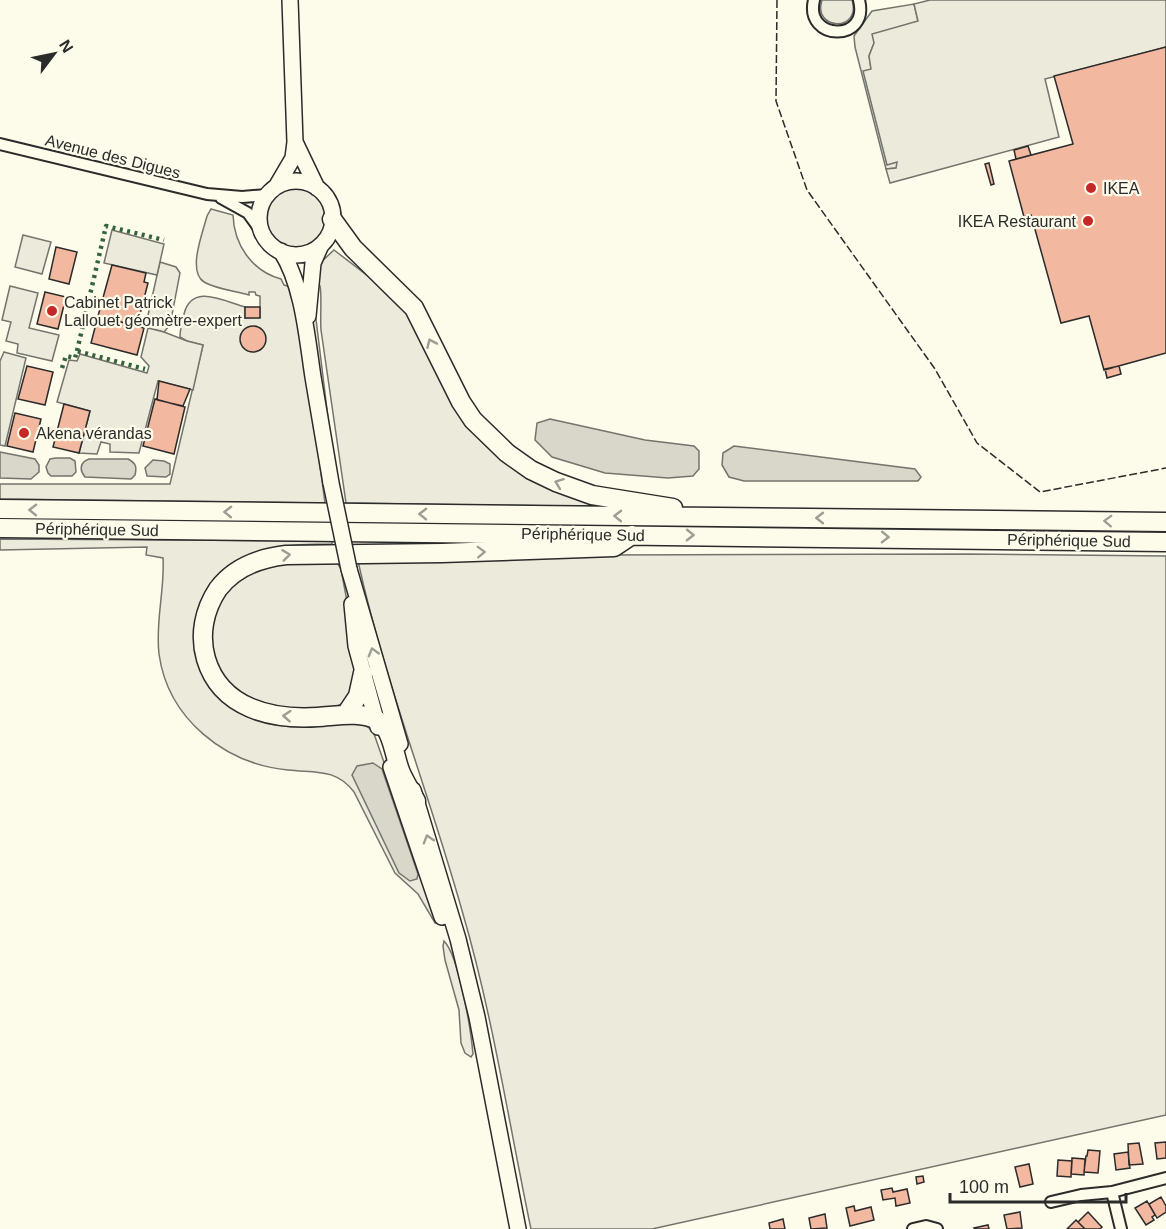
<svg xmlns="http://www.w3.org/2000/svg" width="1166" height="1229" viewBox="0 0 1166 1229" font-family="Arial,sans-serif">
  <rect width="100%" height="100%" fill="#fdfbea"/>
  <path fill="#ecebdb" stroke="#74746e" stroke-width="1.5" d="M822,0H852C862,32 812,31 822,0Z
    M914,4L918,21L874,43L869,56L887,164L897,162L898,166L896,168L886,169L855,47L854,36L872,11Z
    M265 217a31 31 0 1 1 62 0a31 31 0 1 1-62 0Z
    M211,209L233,215C234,245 252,271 281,279L284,285L291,287L311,399L325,503L0,499V484H170L203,345L187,341L180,337C180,329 182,322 184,314C192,283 223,301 245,307V318L260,317V296L256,295L255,292H249V295C235,291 216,289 204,282C187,271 203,232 207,216Z
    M334,250L394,296L410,314L503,458L620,507L346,503L321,330C320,319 322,293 320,286L315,285L319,264Z
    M160,262L176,267L180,273L170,325L164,332L148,328L146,324Z
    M312,310L315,311L335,475L313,329Z
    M0,539L332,541V544C296,544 258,545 228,566C209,579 198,602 195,624C192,649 197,673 214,691C241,721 269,728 308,727C331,726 354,714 373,731L440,922L438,924L435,923L418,894L395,873L354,792C336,768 315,773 288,770C225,764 168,719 159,654C155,622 165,590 163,558L146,555L147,547L0,550Z
    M968,554L1166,556V1115L652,1229H531C509,1124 493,1017 463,914C430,795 384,681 358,561L601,555Z
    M334,558L341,569C346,600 364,669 349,696C342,708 329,708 317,709C297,712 269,709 250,701C239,696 229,686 223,677C192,632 218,581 266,564C281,559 317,559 334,558Z
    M444,941C459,956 471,1031 473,1054L471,1057L465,1053L461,1043L459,1010L445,960L443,946Z"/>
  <path fill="#eceadb" stroke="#74746e" stroke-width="1.5" d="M930,0H1166V47L1045,79L1059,137L890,183L886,169L896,168L897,162L887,165L863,71L871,69L869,56L874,43L872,34L918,21L914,4Z
    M112,230L164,244L157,275L104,263Z
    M23,235L51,242L42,274L15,267Z
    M10,286L38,293L29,328L59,335L52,361L17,353L18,344L6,341L11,322L2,320Z
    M148,328L164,332L187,341L203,345L193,390L158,381L139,453L110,452V444L101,442L97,454L79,453L90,411L57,402L69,360L77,361L80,354L147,373L149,366L141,357Z
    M4,352L26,358L5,446L0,445V361Z"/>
  <path fill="#d8d7c9" stroke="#74746e" stroke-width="1.5" d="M550,419L645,440L694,446L699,451V469L693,476L668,478L605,473L552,457L535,440L537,423Z
    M734,446L915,469L921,477L918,481H744L729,477L722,465L723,453Z
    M0,452L35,459L39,465V472L31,479L0,478Z
    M56,458H70L75,461L76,472L72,476H51L48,473L46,467L50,459Z
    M89,459H128C136,463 137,467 135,475L131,479L85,477C79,470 80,462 89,459Z
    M153,460L164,461L170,464V474L166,477L147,476L145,468Z
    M373,763L382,769L418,874L417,879L410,881L399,873L352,775L357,766Z"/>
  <path fill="#f2b8a0" stroke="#2b2b2b" stroke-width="1.5" d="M1166,47V353L1104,370L1089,316L1061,323L1031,215L1024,217L1009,161L1073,144L1054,76Z
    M1028,146L1031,155L1016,159L1014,150Z
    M989,163L994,184L991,185L985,164Z
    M56,247L77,252L69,284L49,279Z
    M112,265L146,273L144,282L148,283L139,318L135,317L133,325L98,316Z
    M45,292L66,297L58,329L37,324Z
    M245,307H260V318H245Z
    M98,316L144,328L137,355L91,343Z
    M240 339a13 13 0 1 1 26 0a13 13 0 1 1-26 0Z
    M27,366L53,372L45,405L18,399Z
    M1119,366L1121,374L1107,378L1105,369Z
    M159,381L190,389L183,406L157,400Z
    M155,399L185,407L174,454L143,446Z
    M64,404L90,411L79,453L53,447Z
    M15,413L41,419L33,452L7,446Z
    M1166,1142V1158L1157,1159L1155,1143Z
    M1139,1143L1143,1164L1129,1165L1128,1144Z
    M1088,1150L1100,1151L1098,1173L1084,1172L1086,1156H1087Z
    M1128,1152L1130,1168L1116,1170L1114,1154Z
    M1072,1158L1085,1159L1084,1175L1071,1174Z
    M1058,1160L1072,1161L1071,1177L1057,1176Z
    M1029,1164L1033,1184L1020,1187L1015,1167Z
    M923,1176L924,1182L917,1184L916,1177Z
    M892,1188L893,1192L907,1189L910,1203L896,1206L895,1198L883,1200L881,1190Z
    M1161,1197L1166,1206V1212L1157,1218L1149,1204Z
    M1147,1201L1155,1215L1152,1217L1154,1220L1146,1225L1135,1208Z
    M854,1206L855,1211L871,1207L874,1220L850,1226L846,1208Z
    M1020,1212L1022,1228L1007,1229L1004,1215Z
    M1088,1212L1099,1224L1102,1227L1100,1229H1085L1078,1222Z
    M825,1214L827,1228L811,1229L809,1218Z
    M783,1219L785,1229H770L769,1223Z
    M1076,1220L1085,1229H1067Z
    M988,1225L989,1229H975L974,1228Z"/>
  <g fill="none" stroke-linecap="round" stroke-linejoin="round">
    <g stroke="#2b2b2b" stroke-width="14">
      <path id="minor" d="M814,0C804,41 870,43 859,0
        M0,144L207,194L242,197L267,195
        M221,198L248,213L264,235
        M1112,1192L1121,1229
        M1051,1202L1081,1195L1112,1192L1166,1178
        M913,1229L926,1226L937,1229"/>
    </g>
    <g stroke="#2b2b2b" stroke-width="18">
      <path id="secondary" d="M295,142L317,188
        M259 218a37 37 0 1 1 74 0a37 37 0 1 1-74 0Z
        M276,187L293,158L295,142L290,0
        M281,251C303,285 307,338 313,377C319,412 325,448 331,483
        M308,316L313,263L321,245
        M349,569L400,744
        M352,604L356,646L378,727
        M391,767L442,917
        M413,790L458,939L477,1017L518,1229"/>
    </g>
    <g stroke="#2b2b2b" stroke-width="21">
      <path id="trunk" d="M332,219L353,248L414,308L461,402L473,420L507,453L531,470L556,482L592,495L673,508
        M0,509L1166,522
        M0,528L1166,542
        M346,714L358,696L363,673
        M416,801C411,792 405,782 401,773C394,757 393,729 377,720C361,711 336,716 318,717C273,720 221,709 206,659C199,635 204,610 218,589C234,568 260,558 286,555L442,553L614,547L632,535"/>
    </g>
    <use href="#minor" stroke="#fdfbea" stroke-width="10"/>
    <use href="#secondary" stroke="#fdfbea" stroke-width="15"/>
    <use href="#trunk" stroke="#fdfbea" stroke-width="18"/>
    <g stroke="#2b2b2b" stroke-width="18" stroke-linecap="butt">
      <path id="secondary-bridge" d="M331,483L349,569"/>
    </g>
    <use href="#secondary-bridge" stroke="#fdfbea" stroke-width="15"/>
    <path stroke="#34623c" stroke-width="4.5" stroke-dasharray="3 4.5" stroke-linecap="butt" d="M77,351L106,226L164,240
      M62,368L66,356L75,358L77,351L145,369"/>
    <path stroke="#2b2b2b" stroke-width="1.5" stroke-dasharray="8 3" stroke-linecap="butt" d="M777,0L776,101L807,190L935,369L977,443L1040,492L1166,468"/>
  </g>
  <defs><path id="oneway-chevron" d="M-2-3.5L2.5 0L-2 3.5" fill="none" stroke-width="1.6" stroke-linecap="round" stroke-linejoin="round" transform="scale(1.5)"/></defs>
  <g stroke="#9e9d94">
    <use href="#oneway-chevron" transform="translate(431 343) rotate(-114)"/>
    <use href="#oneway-chevron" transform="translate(559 483) rotate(-159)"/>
    <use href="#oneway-chevron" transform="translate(33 510) rotate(-179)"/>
    <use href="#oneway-chevron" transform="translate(228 512) rotate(-179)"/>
    <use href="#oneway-chevron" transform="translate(423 514) rotate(-179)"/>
    <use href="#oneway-chevron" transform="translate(618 516) rotate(-179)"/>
    <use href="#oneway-chevron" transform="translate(820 518) rotate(-180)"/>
    <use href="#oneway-chevron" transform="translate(1108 521) rotate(-178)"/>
    <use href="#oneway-chevron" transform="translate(690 535) rotate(1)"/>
    <use href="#oneway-chevron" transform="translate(885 537) rotate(1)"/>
    <use href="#oneway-chevron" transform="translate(481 552) rotate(-2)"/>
    <use href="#oneway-chevron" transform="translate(286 555) rotate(-7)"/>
    <use href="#oneway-chevron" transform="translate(373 652) rotate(-106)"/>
    <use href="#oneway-chevron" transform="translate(287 716) rotate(-176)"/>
    <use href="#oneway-chevron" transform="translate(428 839) rotate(-107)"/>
  </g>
  <g fill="#c62828" stroke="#fdfbea" stroke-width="2">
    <circle cx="1091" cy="188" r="6"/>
    <circle cx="1088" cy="221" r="6"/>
    <circle cx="52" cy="311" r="6"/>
    <circle cx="24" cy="433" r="6"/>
  </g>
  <g text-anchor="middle" stroke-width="4.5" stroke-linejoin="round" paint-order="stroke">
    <g font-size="16" fill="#2b2b2b" stroke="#fdfbea">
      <text transform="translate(113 156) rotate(14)" y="6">Avenue des Digues</text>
      <text transform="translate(97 529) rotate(1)" y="6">Périphérique Sud</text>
      <text transform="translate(583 534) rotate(1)" y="6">Périphérique Sud</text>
      <text transform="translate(1069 540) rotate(1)" y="6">Périphérique Sud</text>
    </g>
    <g font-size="16" fill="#2b2b2b" stroke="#fdfbea" text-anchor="start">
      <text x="1103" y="194">IKEA</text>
      <text x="1076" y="227" text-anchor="end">IKEA Restaurant</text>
      <text x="64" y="308">Cabinet Patrick<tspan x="64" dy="18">Lallouet géomètre-expert</tspan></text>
      <text x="36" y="439">Akena vérandas</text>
    </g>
  </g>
  <g transform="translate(54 54) rotate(58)" stroke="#fdfbea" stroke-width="4.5" paint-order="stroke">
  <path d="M0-4.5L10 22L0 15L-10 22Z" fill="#2b2b2b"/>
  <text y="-9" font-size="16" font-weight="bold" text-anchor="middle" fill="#2b2b2b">N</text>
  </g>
  <path d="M950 1193v9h176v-9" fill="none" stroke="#2b2b2b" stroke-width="3"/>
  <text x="959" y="1193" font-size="18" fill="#2b2b2b" stroke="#fdfbea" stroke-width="4.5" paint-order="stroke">100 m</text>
</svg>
